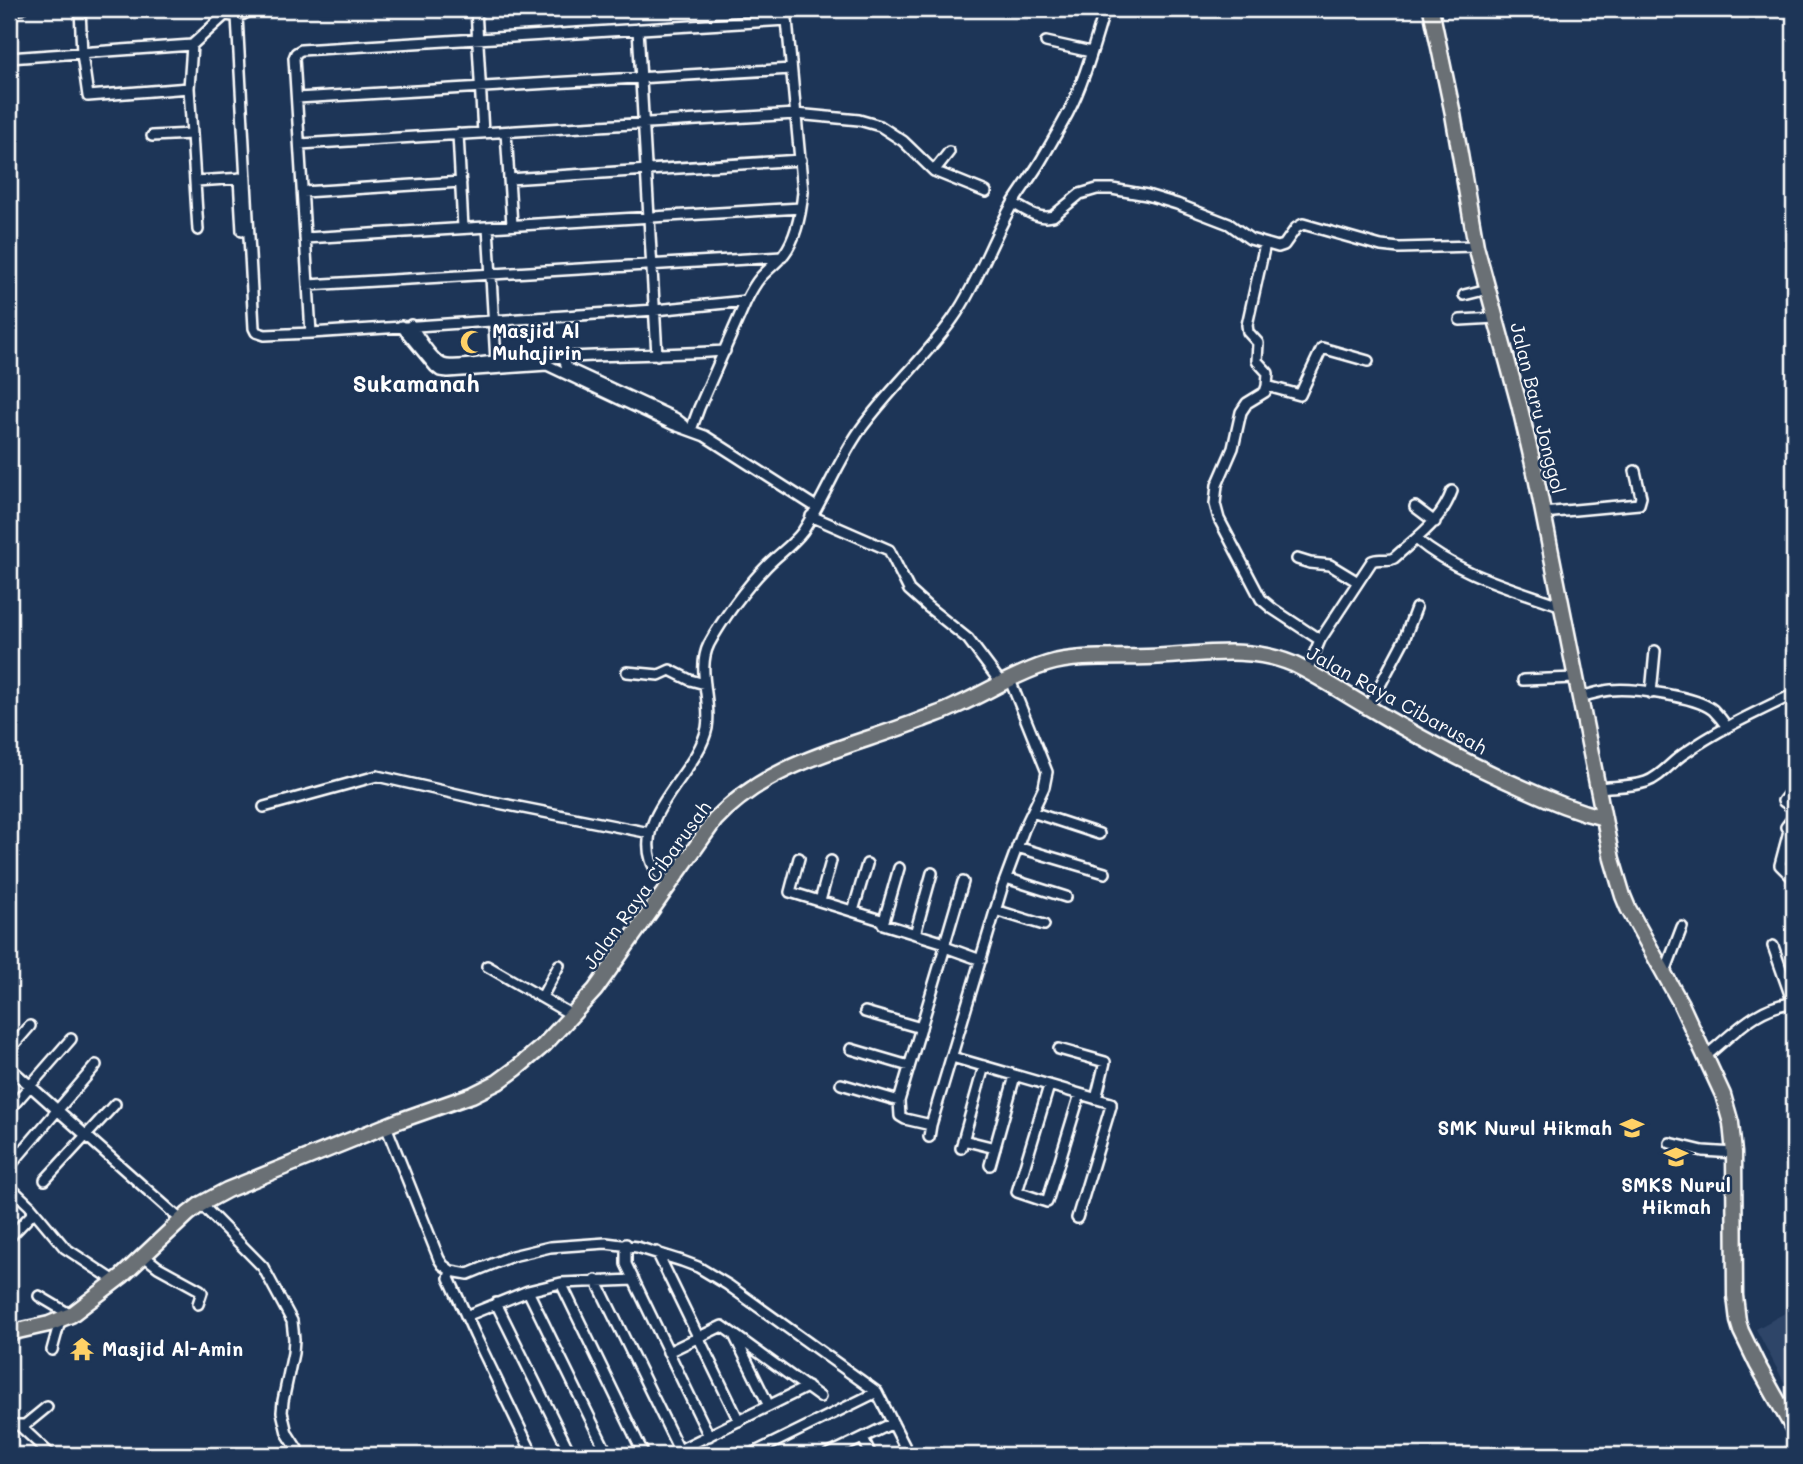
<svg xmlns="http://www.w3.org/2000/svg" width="1803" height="1464" viewBox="0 0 1803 1464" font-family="Mali,sans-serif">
  <rect width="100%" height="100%" fill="#1d3557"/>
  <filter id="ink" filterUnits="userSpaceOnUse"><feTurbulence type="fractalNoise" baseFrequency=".0143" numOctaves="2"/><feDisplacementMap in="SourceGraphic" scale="14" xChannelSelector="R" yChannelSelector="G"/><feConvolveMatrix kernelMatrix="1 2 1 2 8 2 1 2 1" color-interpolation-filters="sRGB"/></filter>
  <g filter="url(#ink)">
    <path fill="#2d4467" d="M1794,1308V1376L1784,1382L1756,1329Z"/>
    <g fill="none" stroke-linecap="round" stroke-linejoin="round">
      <g stroke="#fff" stroke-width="14">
        <path id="minor" d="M9,9H21
          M80,9L82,54L88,96L189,88
          M216,9C227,18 240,19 251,9
          M476,9L483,133
          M237,16L254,328L256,332L265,335L311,333L655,310L746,301
          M638,29L657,355
          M1046,42L1091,52
          M9,58L192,45L225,15
          M297,98L791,69
          M506,132L512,225
          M192,134L198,230
          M458,134L463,228
          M152,136L192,134L189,88L192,45
          M300,144L796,114L859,120L880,126L903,141L934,171L986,192
          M934,171L949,152
          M239,178L242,231
          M509,179L801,160
          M196,181L243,178
          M303,192L461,182
          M1013,203C1025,210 1038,220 1053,216L1080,194L1097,189H1112L1147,195L1177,204L1229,224L1250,239L1278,247L1284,245L1296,228L1303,224L1381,246L1399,248L1476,246
          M488,227L496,361
          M305,238L801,208
          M1265,244L1247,325L1248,332L1258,343L1257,361L1268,373L1267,386L1265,392L1247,403L1241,412L1233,448L1217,485L1215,504L1219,519L1261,599L1273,609L1320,640
          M308,285L782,257
          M1464,295L1488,289
          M1460,320L1496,318
          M411,325C418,336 430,357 441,363C451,369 482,362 494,361C571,355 648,356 725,351
          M401,326L435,367L440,371L448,372L547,365L672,424L705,436L816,507
          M311,333L294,58L296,53L301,50L787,20
          M564,358L567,368L675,418L684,425
          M1267,386L1300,395L1322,348L1368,361
          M691,430L699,408L746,301C750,293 754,285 760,278C768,269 777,263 784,254C797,237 801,213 803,192L786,9
          M1415,507L1435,522
          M1543,513L1639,504L1641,497L1635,471
          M811,516L889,550L909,590L928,607L968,639L1001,683
          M1416,539C1457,574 1512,588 1562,606
          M1297,559L1310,563L1330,565L1358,582
          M1307,671L1320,640L1372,561C1379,557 1387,562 1394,558C1418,536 1440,523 1452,491
          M627,672L659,675L670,670L690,680L705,684
          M1523,680L1575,678
          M1651,693L1655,651
          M1579,697C1589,695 1600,691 1611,690C1633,688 1696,696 1713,710C1718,715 1723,721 1727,727
          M1368,708L1404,640L1416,608
          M1794,787L1783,801L1794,809
          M1598,788C1613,786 1631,787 1646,782C1661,777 1672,761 1685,753C1719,729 1757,712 1794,694
          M264,807L377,776L483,800L650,833
          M1032,812L1099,834
          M1794,816L1786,827L1789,831L1780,865L1794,879
          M1017,847L1105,873
          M799,858L790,892L881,920L883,924L945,943V947L981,960
          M1006,878L1066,897
          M670,885C663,878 654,870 651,860C636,812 698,772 707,728C712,700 696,670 709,644C722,620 746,587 765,568C777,555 793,545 803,531C824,499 838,461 860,430C888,391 924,359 952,320C977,285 991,241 1013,203C1021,190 1031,177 1039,164C1049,147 1059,130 1068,113C1085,80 1094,44 1105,9
          M1794,891V894
          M820,901L831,861
          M995,910L1044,925
          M853,911L867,864
          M883,924L899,868
          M915,934L932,873
          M945,943L963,882
          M1773,946L1793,1003
          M487,966L572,1015
          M1665,972L1682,927
          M542,997L559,965
          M865,1012L921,1028
          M851,1049L909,1066
          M1059,1049L1105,1062L1096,1099
          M9,1050L30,1026
          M1706,1056C1733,1034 1758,1005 1794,1003
          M952,1057L1111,1103V1106L1077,1218
          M9,1067L181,1220
          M841,1084L899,1101
          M1049,1086L1017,1192L1047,1202L1080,1094
          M9,1110L71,1039
          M931,1125L905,1119L900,1116L899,1101L945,947
          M386,1126L439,1259L443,1265L451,1271L468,1274L512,1256L550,1247L606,1243L637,1247L682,1261L698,1267L728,1285L877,1392L909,1455
          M929,1137L931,1125L1002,888L1024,829L1044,787L1047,772L1010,680
          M963,1140L995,1148
          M1670,1143L1703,1151L1734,1153
          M961,1148L984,1066
          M990,1165L1015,1076
          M9,1167L96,1065
          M45,1180L115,1104
          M9,1186L30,1206L65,1248L115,1281
          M201,1204L263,1267L292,1321L294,1339L293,1353L283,1401L282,1412L287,1433L301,1455
          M9,1238L34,1212
          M626,1244V1264L709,1436
          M657,1252L739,1421
          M144,1256L158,1267L200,1290L202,1292L198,1304
          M451,1271L449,1278L475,1335L533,1455
          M596,1280L679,1450
          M561,1283L644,1455
          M528,1291L608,1455
          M39,1296L71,1315
          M496,1303L571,1455
          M466,1316L528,1291L561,1283L634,1280
          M734,1335L769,1406
          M52,1350L60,1321
          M668,1352L722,1326L820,1397
          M9,1425H25L47,1407
          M20,1426L51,1455
          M863,1438L871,1455
          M669,1455L807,1387
          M749,1455L877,1392
          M827,1455L893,1423"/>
      </g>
      <g stroke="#fff" stroke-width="19">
        <path id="primary" d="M1431,9L1453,114L1476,246L1519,404L1536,477L1612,859L1623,896L1628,908L1681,1004L1723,1095L1731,1123L1734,1153L1735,1296L1738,1321L1741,1331L1757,1364L1794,1430
          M9,1333L49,1324L71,1315L122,1276L188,1214L201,1204L227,1190L398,1121L472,1095L498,1082L517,1068L544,1045L595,990L715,820C770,761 849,748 921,720C933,715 945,712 956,706C986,693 1014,674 1047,664C1077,655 1115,658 1147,657C1196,656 1246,644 1293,664C1318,676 1342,692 1366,706C1418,737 1470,765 1525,789C1552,801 1575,811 1604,818"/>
      </g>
      <use href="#minor" stroke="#1d3557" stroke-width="9"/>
      <use href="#primary" stroke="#6b7074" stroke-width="14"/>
    </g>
  </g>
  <defs>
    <g id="mosque-bare" transform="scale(1.89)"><path d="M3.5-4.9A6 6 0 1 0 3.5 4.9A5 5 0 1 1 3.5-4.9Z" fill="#ffd166" stroke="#1d3557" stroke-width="2.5" paint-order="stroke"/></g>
    <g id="school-bare" transform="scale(1.89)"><path d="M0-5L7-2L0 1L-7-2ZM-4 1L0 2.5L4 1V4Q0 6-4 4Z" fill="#ffd166" stroke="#1d3557" stroke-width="2.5" paint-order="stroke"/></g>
    <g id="temple-bare" transform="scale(1.89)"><path d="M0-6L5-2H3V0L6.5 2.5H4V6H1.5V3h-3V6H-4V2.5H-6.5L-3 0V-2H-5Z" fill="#ffd166" stroke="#1d3557" stroke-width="2.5" paint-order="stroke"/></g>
  </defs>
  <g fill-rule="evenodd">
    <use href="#mosque-bare" x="472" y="342"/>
    <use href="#school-bare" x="1632" y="1128"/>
    <use href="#school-bare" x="1676" y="1157"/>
    <use href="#temple-bare" x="82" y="1349"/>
  </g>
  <g text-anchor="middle" stroke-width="5" stroke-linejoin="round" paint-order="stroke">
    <g font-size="19" font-weight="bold" fill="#fff" stroke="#1d3557" text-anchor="start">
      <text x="492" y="338">Masjid Al<tspan x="492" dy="22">Muhajirin</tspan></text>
      <text x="1612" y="1135" text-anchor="end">SMK Nurul Hikmah</text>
      <text x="1676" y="1192" text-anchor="middle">SMKS Nurul<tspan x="1676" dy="22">Hikmah</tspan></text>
      <text x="102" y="1356">Masjid Al-Amin</text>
    </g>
    <g font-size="19" fill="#fff" stroke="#1d3557">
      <text transform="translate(1538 408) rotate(76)" y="7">Jalan Baru Jonggol</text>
      <text transform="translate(1397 700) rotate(29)" y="7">Jalan Raya Cibarusah</text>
      <text transform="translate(647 885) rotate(-54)" y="7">Jalan Raya Cibarusah</text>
    </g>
    <g font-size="23" font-weight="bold" fill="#fff" stroke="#1d3557">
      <text x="416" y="392">Sukamanah</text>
    </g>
  </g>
  <rect width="1803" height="1464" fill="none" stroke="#1d3557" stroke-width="35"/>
  <rect x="18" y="18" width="1768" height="1429" fill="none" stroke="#fff" stroke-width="2.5" filter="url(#ink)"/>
</svg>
